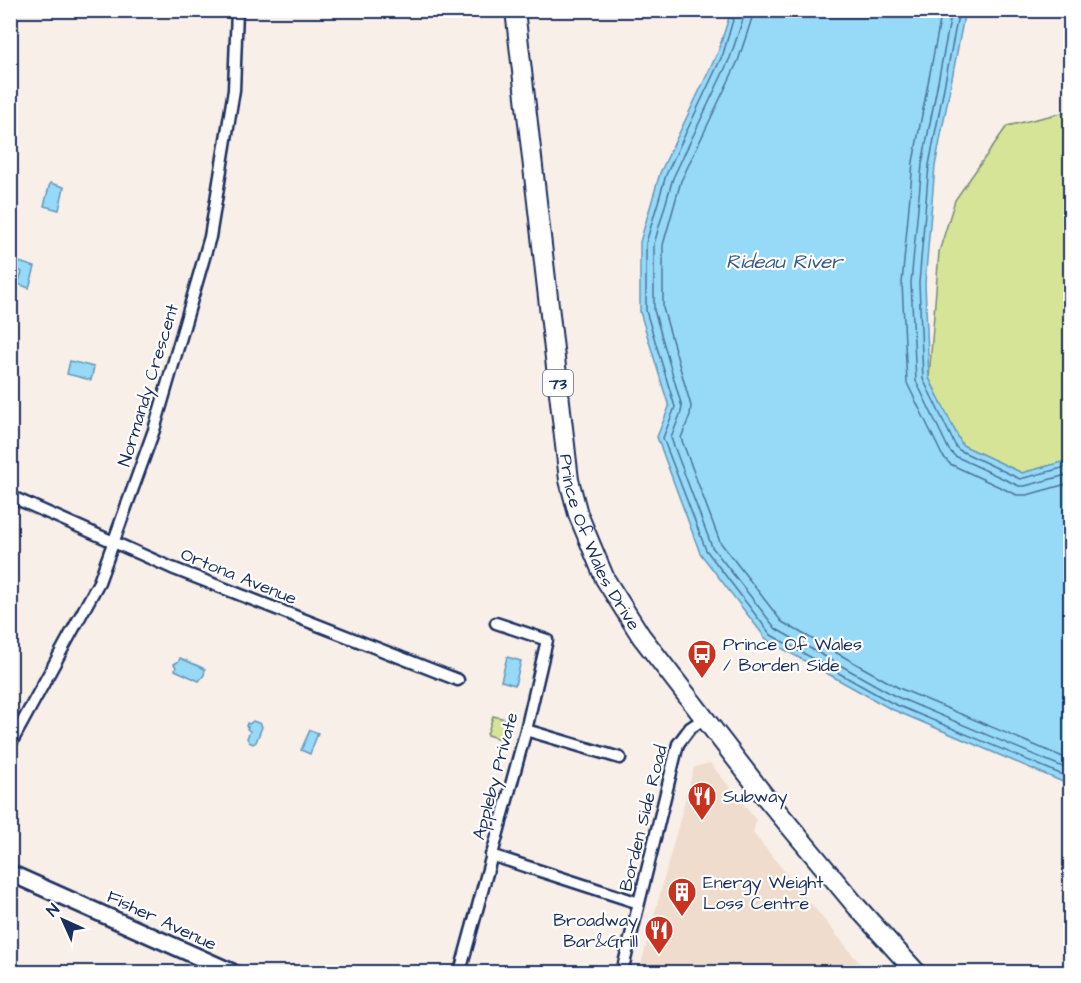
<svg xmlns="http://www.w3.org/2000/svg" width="1081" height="983" viewBox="0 0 1081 983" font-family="'Architects Daughter',sans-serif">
  <rect width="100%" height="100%" fill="#f8efe8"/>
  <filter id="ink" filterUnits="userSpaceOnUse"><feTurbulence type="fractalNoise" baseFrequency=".0167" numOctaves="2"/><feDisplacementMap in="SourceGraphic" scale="12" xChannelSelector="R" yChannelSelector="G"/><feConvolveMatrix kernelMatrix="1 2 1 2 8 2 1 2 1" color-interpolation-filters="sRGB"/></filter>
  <g filter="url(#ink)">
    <path fill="#efdccc" d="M710,763L756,820L753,833L867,972H639L694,767Z"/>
    <path fill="#d5e497" stroke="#788a7a" stroke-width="1.5" d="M1070,111V460L1022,473L962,445L929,378L939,252L955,200L1007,126Z
      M493,716L506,719L500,739L487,735Z"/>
    <path fill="#96daf8" stroke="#6596ba" stroke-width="1.5" d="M731,11H965L935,166L925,283L929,378L962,445L1022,473L1070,460V785L889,708L767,640L700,553L657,437L669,407L640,312V242L660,173L718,52Z
      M50,183L64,187L59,210L44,206Z
      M19,262L35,267L29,288L18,284L22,272L15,268L16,264H18Z
      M70,361L94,367L91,380L67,374Z
      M507,657L521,661L515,685L501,681Z
      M180,658L205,669L204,675L199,681L175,670L176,667L174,664L179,661Z
      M253,721L261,724L262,727L256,742L253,744L249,742L247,738L250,731L247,729L248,727L246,726L247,723L249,724Z
      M310,730L318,733L310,754L301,750Z"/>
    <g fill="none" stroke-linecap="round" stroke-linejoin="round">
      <path stroke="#4c739c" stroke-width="1.5" d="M736,10L723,54L666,175L646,243V311L675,407L663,438L706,550L771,635L892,703L1070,778
        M744,10V16L730,58L673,178L654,244V310L682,407L681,412L671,438L712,547L776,629L895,696L1070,770
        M753,10L752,18L738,61L681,181L663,245V308L691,406L690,415L681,438L720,542L782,622L899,688L1070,760
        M942,10L913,162L902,283L907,383L942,455L950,464L1017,495H1027L1070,483
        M952,10L922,164L911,283L916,381L949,450L955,456L1019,486H1025L1070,474
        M959,10L929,165L919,283L923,379L956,447L959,450L1020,479L1070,466"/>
      <g stroke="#1b2f5e" stroke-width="15">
        <path id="street" d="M10,496L172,568L458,680
          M526,730L620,758
          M10,745L99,582L154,430L210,237L234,90L237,10
          M491,855L639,903
          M460,972L526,730L547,640L496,623
          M622,972L678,744L690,728L705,718"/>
      </g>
      <g stroke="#1b2f5e" stroke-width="20">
        <path id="secondary" d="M10,873L232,972"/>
      </g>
      <g stroke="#1b2f5e" stroke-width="22">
        <g id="primary">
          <path id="s1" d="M515,10L569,480L578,514L605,579L641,636L763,794L857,907L916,972"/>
        </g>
      </g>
      <use href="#street" stroke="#fff" stroke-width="10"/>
      <use href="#secondary" stroke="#fff" stroke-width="15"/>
      <use href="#primary" stroke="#fff" stroke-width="18"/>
    </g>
  </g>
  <defs>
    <g id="bus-pin" transform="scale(1.5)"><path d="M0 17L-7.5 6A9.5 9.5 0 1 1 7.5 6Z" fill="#c8321e" stroke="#fff"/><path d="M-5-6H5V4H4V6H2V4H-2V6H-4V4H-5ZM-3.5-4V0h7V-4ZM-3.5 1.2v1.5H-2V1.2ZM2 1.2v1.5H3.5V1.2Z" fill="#fff"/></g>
    <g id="restaurant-pin" transform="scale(1.5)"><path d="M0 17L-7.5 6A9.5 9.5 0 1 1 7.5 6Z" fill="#c8321e" stroke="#fff"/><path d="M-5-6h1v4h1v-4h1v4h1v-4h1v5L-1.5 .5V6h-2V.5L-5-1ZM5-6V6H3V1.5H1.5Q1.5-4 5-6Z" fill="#fff"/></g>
    <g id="building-pin" transform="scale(1.5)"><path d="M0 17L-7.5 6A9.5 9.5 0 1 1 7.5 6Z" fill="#c8321e" stroke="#fff"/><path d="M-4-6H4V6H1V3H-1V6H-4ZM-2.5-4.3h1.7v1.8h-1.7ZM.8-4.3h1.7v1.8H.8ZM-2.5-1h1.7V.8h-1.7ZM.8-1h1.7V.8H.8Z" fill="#fff"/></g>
  </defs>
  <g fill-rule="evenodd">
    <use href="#bus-pin" x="702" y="654"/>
    <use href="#restaurant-pin" x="702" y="796"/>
    <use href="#building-pin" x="682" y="892"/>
    <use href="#restaurant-pin" x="659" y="930"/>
  </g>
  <g text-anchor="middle" stroke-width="4.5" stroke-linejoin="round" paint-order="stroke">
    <rect fill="#fff" stroke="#5f6d8e" stroke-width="1.5" x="543" y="370" width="30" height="26" rx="4.5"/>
    <g font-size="16" font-weight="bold" fill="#1b2f5e">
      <text x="558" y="389">73</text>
    </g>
    <g font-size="18" fill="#1b2f5e" stroke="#fff">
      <text transform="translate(148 385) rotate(-73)" y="6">Normandy Crescent</text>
      <text dy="6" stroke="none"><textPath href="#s1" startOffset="542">Prince Of Wales Drive</textPath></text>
      <text transform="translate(239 576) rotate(22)" y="6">Ortona Avenue</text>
      <text transform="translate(495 776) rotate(-75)" y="6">Appleby Private</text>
      <text transform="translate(643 818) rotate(-76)" y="6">Borden Side Road</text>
      <text transform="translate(162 920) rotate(25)" y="6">Fisher Avenue</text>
    </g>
    <g font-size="18" fill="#1b2f5e" stroke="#fff" text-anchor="start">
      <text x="723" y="650">Prince Of Wales<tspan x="723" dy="21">/ Borden Side</tspan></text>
      <text x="723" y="802">Subway</text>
      <text x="703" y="888">Energy Weight<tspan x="703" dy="21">Loss Centre</tspan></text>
      <text x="638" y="926" text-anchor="end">Broadway<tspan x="638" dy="21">Bar&amp;Grill</tspan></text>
    </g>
    <g font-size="20" font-style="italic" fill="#3a5a84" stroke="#fff">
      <text x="784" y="268">Rideau River</text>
    </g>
  </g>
  <rect width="1081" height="983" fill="none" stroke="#fff" stroke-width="36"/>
  <rect x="18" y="18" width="1045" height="947" fill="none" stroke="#1b2f5e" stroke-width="2" filter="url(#ink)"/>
  <g transform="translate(63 920) rotate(315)" stroke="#ffffff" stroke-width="4.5" paint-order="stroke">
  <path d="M0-4.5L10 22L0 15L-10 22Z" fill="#1b2f5e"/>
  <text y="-9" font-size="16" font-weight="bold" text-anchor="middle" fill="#1b2f5e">N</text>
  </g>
</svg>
